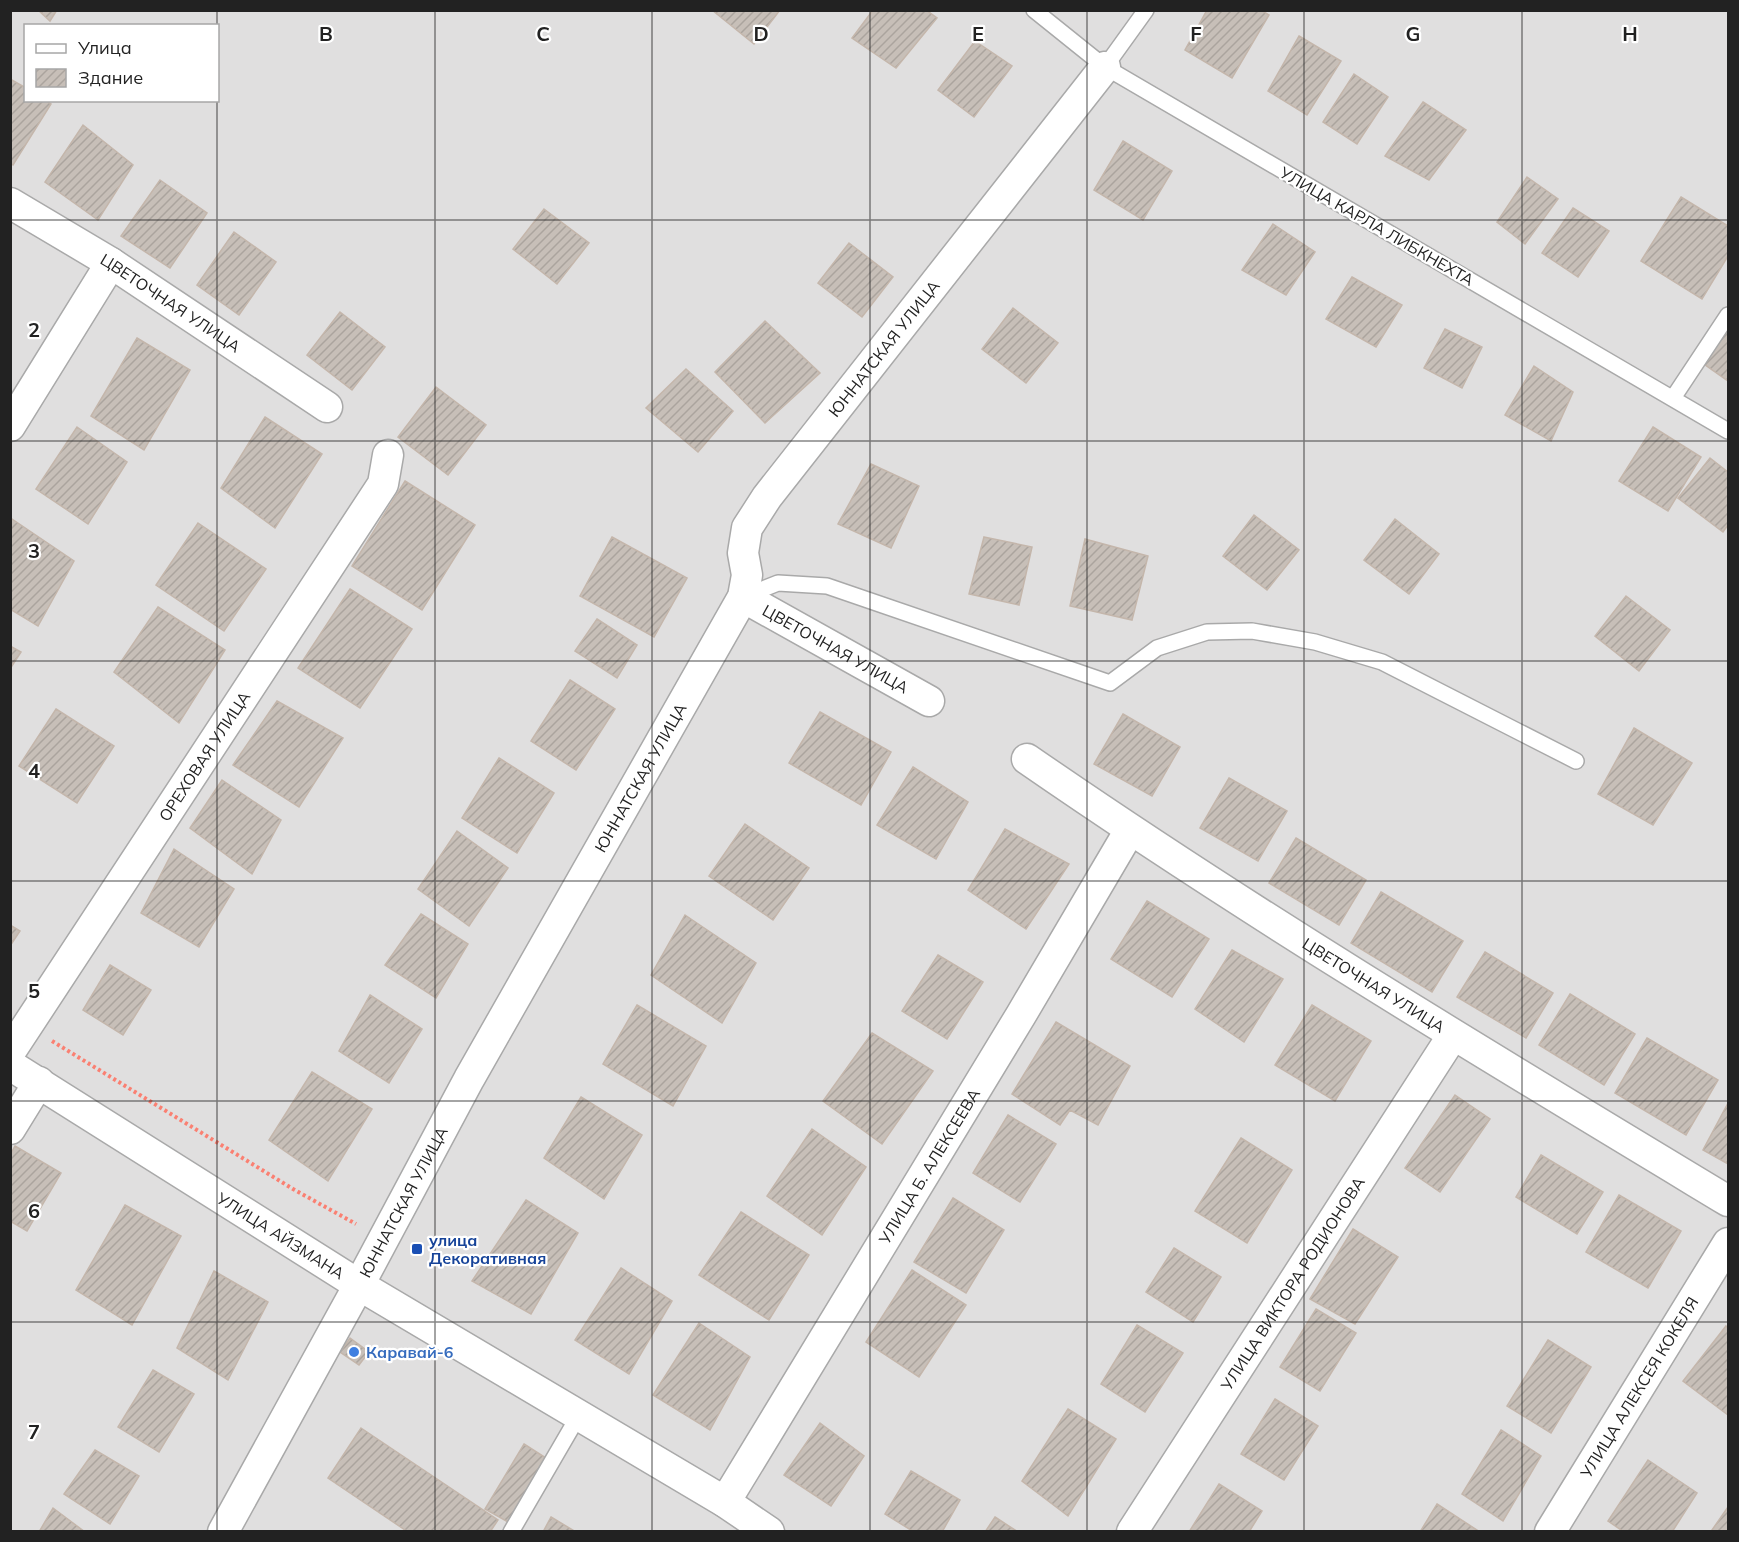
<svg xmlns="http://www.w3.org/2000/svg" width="1739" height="1542" viewBox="0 0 1739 1542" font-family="Mulish,sans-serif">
  <defs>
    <pattern id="building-hatch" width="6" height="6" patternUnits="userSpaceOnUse" patternTransform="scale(1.5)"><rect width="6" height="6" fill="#c7bfb8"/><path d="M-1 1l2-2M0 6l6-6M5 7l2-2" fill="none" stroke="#aba49e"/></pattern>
  </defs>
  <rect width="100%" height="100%" fill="#f2efe9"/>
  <path fill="#e0dfdf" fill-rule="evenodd" d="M11,11H1728V1531H11ZM26,26H218V100H26Z"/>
  <path fill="url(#building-hatch)" stroke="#c4b6ab" stroke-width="1.5" d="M38,10H57L50,21Z
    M712,10H780L754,44Z
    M873,10H926L937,18L896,68L852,38Z
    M1207,10H1261L1269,15L1232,78L1185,50Z
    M1299,36L1341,61L1307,115L1268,91Z
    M975,41L1012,66L974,117L938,90Z
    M1354,74L1388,97L1357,144L1323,122Z
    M10,79L26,88V100H45L51,104L13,165L10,163Z
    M1423,102L1466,130L1429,180L1385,156Z
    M83,125L133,165L98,220L45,182Z
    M1123,141L1172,171L1143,220L1094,190Z
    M1527,177L1558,199L1525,244L1497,222Z
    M160,180L207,213L170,268L121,236Z
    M1681,197L1728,226V256L1702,299L1641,261Z
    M1573,208L1609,231L1578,277L1542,253Z
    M544,209L589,243L557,284L513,249Z
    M1273,224L1315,252L1286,295L1242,270Z
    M234,232L276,262L239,315L197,285Z
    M849,243L893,277L862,317L818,283Z
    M1352,277L1402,305L1376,347L1326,319Z
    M1013,308L1058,343L1026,383L982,349Z
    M340,312L385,347L352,390L307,355Z
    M765,321L820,373L765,423L715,372Z
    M1728,321V381L1701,362Z
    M1445,329L1482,347L1462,388L1424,368Z
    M137,338L190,370L144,450L91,416Z
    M1534,366L1573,392L1551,441L1505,415Z
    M686,369L733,411L698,452L646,408Z
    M436,387L486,425L448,475L398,437Z
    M265,417L322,454L275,528L221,488Z
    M77,427L127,462L88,524L36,489Z
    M1653,427L1701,457L1668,511L1619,481Z
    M1710,458L1728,472V525L1723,532L1678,498Z
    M871,464L919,486L891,548L838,524Z
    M405,481L475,525L422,610L352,566Z
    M1254,515L1299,550L1267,590L1223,556Z
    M12,519L74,561L38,626L10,609V521Z
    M1395,519L1439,554L1409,594L1364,560Z
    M198,523L266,569L224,631L156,585Z
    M612,537L687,578L654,637L580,596Z
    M984,537L1032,547L1019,605L969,594Z
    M1085,539L1148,556L1132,620L1070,606Z
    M350,589L412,629L360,708L298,668Z
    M1626,596L1670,630L1639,671L1595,636Z
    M158,607L225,650L179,723L114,672Z
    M597,619L637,645L617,678L575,651Z
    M10,646L21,652L10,669Z
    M570,680L615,709L576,770L531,741Z
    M277,701L343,738L299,807L233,765Z
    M56,709L114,746L77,803L19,766Z
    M820,712L891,752L861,805L789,763Z
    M1123,714L1180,747L1152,796L1094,764Z
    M1634,728L1692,763L1653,825L1598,794Z
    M499,758L554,793L517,853L462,818Z
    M913,767L968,802L936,859L877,825Z
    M1229,778L1287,811L1258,861L1200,828Z
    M222,780L281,820L252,874L190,828Z
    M745,824L809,868L773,920L709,876Z
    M1005,829L1069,864L1026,929L968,890Z
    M457,831L508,868L469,926L418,889Z
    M1296,838L1366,880L1339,925L1269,883Z
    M174,849L234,889L199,947L141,913Z
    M1381,892L1463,941L1432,992L1351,943Z
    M1147,901L1209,939L1172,997L1111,959Z
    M421,914L468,944L436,998L385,965Z
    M685,915L756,963L722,1023L651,975Z
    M10,925L20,931L10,946Z
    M1232,950L1283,979L1244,1042L1195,1009Z
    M1485,952L1553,993L1526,1038L1457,997Z
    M938,955L983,982L947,1039L902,1011Z
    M110,965L151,990L123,1035L83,1010Z
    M1570,994L1635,1034L1604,1085L1539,1045Z
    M370,995L422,1029L389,1083L339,1051Z
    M637,1005L706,1046L673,1106L603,1064Z
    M1312,1005L1371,1041L1335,1101L1275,1065Z
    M1056,1022L1130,1066L1098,1125L1070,1110L1060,1125L1012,1094Z
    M872,1033L933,1071L882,1144L823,1101Z
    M1647,1038L1718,1080L1686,1135L1615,1093Z
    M312,1072L372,1109L328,1181L269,1140Z
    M1455,1095L1490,1119L1440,1192L1405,1168Z
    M581,1097L642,1135L604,1199L544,1158Z
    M1728,1103V1164L1703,1150Z
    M1008,1115L1056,1144L1020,1202L973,1173Z
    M812,1129L866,1167L822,1235L767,1196Z
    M1241,1138L1292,1170L1247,1243L1195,1211Z
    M15,1146L61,1173L27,1231L10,1221V1155Z
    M1541,1155L1603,1192L1577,1234L1516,1197Z
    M1619,1195L1681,1231L1648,1288L1586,1252Z
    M953,1198L1004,1230L966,1293L914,1262Z
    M526,1200L578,1233L531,1314L472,1281Z
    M125,1205L181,1236L132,1325L76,1290Z
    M741,1212L809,1255L769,1320L699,1275Z
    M1353,1229L1398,1257L1355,1324L1310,1299Z
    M1174,1248L1221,1277L1193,1322L1146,1292Z
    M621,1268L672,1301L629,1374L575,1340Z
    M912,1270L966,1305L919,1377L866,1342Z
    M214,1271L268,1302L228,1380L177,1348Z
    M1316,1309L1356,1333L1320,1391L1280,1367Z
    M699,1323L750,1357L710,1430L653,1395Z
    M1137,1325L1183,1353L1145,1412L1101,1384Z
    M1726,1326L1728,1328V1415L1683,1381Z
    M350,1338L369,1352L359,1365L340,1352Z
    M1548,1340L1591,1367L1551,1433L1507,1406Z
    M153,1370L194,1394L159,1452L118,1427Z
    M1275,1399L1318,1426L1284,1480L1241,1454Z
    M1068,1409L1116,1439L1068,1516L1022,1481Z
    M820,1423L864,1456L831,1506L784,1475Z
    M361,1428L498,1520L490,1532H408L328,1478Z
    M1501,1430L1541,1456L1503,1521L1462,1494Z
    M524,1444L546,1458L508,1522L485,1509Z
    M95,1450L139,1476L110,1524L64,1494Z
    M1648,1460L1697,1493L1672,1532H1624L1608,1521Z
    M911,1471L960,1500L942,1532H914L885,1514Z
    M1219,1484L1262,1511L1249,1532H1189Z
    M1437,1504L1480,1532H1420Z
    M1728,1507V1532H1714L1712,1530Z
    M53,1508L85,1532H39Z
    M551,1517L576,1532H543Z
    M995,1517L1018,1532H985Z"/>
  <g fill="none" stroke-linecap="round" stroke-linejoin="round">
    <g stroke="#a9a9a9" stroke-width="18">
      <path id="lane" d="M1034,10L1105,67L1728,431
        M1105,67L1146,10
        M1673,398L1728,315
        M743,597L778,583L827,586L1110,683L1157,648L1207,632L1252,631L1315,642L1382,662L1576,761
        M511,1532L579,1415"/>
    </g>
    <g stroke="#a9a9a9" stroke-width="33">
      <g id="street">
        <path id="s1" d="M10,203L111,263L327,407"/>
        <path d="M10,426L111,263"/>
        <path id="s2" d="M743,597L929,701"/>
        <path id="s3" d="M1027,759C1254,916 1491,1058 1728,1201"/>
        <path id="s4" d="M10,1052L383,484L388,455"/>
        <path id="s5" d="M10,1065L359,1285L725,1502L769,1532"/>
        <path d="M10,1129L39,1082"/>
        <path id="s6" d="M725,1502L1021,1015L1130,830"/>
        <path id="s7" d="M223,1532L359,1285L469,1079L743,597L747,575L743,553L747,528L767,497L1105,67"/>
        <path id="s8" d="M1132,1532L1453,1035"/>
        <path id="s9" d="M1550,1532L1728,1243"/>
      </g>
    </g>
    <path stroke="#fa8072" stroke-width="4" stroke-dasharray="3 3" stroke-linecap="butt" d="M52,1041L293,1189L356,1224"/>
    <use href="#lane" stroke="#fff" stroke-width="15"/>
    <use href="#street" stroke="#fff" stroke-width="30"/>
  </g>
  <path fill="none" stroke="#222" stroke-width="1.5" stroke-opacity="0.55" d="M217,10V26M435,10V1532M652,10V1532M870,10V1532M1087,10V1532M1304,10V1532M1522,10V1532M217,100V1532M10,220H1728M10,441H1728M10,661H1728M10,881H1728M10,1101H1728M10,1322H1728"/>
  <rect fill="#1a4fb4" stroke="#fff" stroke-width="2" x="411" y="1243" width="12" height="12" rx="3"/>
  <circle fill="#3f7fe0" stroke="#fff" stroke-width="2" cx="354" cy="1352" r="6"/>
  <g text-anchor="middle" stroke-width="4.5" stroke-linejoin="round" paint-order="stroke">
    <g font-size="16" fill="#222" stroke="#fff">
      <text transform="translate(1377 226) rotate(30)" y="6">УЛИЦА КАРЛА ЛИБКНЕХТА</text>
      <text dy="6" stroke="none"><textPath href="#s1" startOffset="189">ЦВЕТОЧНАЯ УЛИЦА</textPath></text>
      <text dy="6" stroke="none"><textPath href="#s7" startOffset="1366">ЮННАТСКАЯ УЛИЦА</textPath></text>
      <text dy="6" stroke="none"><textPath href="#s2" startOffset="106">ЦВЕТОЧНАЯ УЛИЦА</textPath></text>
      <text dy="6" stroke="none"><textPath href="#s4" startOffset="354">ОРЕХОВАЯ УЛИЦА</textPath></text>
      <text dy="6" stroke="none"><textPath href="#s7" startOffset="862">ЮННАТСКАЯ УЛИЦА</textPath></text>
      <text dy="6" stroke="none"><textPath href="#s3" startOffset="414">ЦВЕТОЧНАЯ УЛИЦА</textPath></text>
      <text dy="6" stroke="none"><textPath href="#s6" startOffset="393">УЛИЦА Б. АЛЕКСЕЕВА</textPath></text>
      <text dy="6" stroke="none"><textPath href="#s7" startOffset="376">ЮННАТСКАЯ УЛИЦА</textPath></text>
      <text dy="6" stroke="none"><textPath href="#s5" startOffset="320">УЛИЦА АЙЗМАНА</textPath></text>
      <text dy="6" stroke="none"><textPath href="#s8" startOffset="296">УЛИЦА ВИКТОРА РОДИОНОВА</textPath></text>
      <text dy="6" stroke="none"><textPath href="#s9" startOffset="170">УЛИЦА АЛЕКСЕЯ КОКЕЛЯ</textPath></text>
    </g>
    <g font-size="16" font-weight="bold" fill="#164399" stroke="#fff" text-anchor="start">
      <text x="429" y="1246">улица<tspan x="429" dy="18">Декоративная</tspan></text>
    </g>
    <g font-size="16" font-weight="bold" fill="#366cbe" stroke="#fff" text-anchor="start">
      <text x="366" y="1358">Каравай-6</text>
    </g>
  </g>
  <g font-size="20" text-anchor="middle" font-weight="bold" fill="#222" stroke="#fff" stroke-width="4.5" stroke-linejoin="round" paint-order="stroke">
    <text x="326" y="41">B</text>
    <text x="543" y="41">C</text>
    <text x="761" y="41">D</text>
    <text x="978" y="41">E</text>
    <text x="1196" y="41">F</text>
    <text x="1413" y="41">G</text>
    <text x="1630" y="41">H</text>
    <text x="34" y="337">2</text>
    <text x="34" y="558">3</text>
    <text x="34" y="778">4</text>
    <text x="34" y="998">5</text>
    <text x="34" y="1218">6</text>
    <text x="34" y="1439">7</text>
  </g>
  <rect width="1739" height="1542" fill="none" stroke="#222222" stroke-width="24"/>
  <rect x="24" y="24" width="195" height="78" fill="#ffffff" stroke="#a7a7a7" stroke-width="1.5"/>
  <rect x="36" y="44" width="30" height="9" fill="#ffffff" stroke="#a7a7a7" stroke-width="1.5"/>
  <text x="78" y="54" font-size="18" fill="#222222">Улица</text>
  <rect x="36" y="69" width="30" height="18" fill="url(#building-hatch)" stroke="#a7a7a7" stroke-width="1.5"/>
  <text x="78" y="84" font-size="18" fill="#222222">Здание</text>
</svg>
